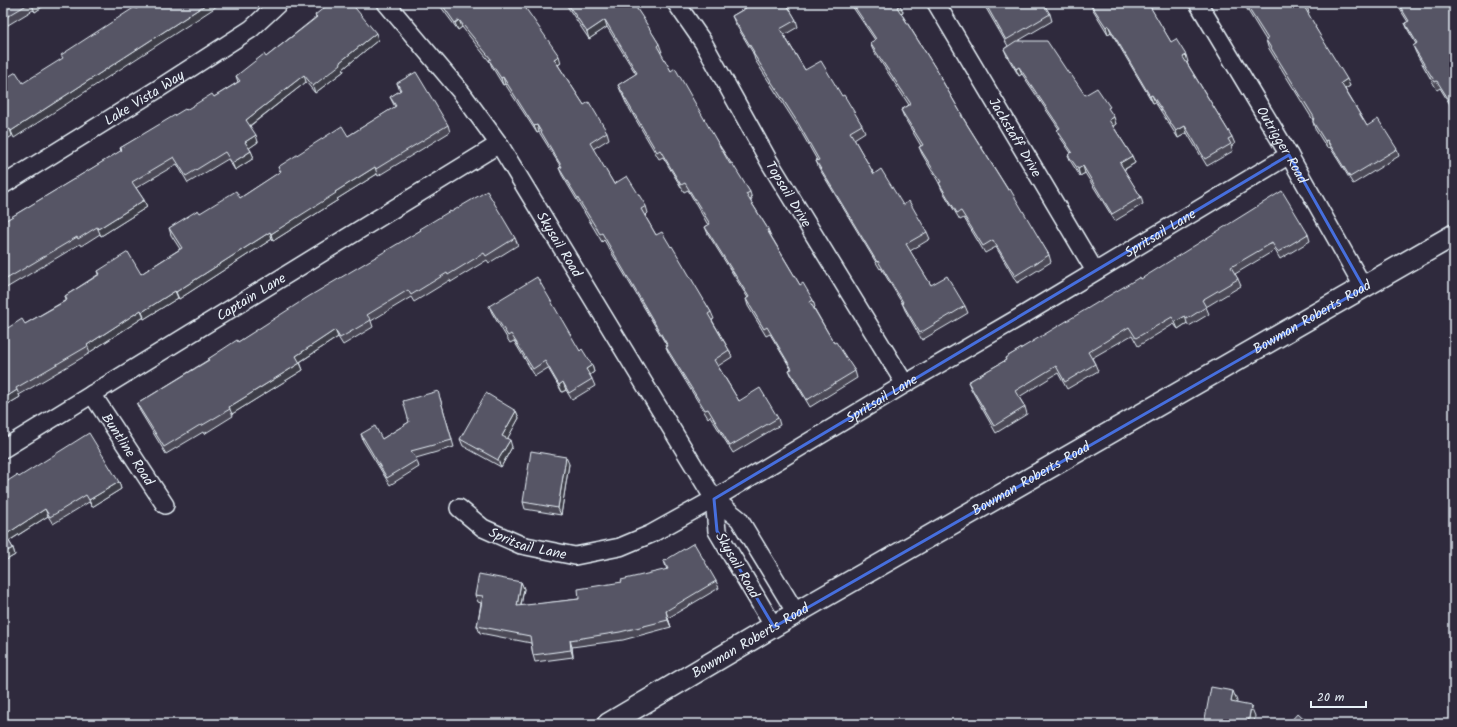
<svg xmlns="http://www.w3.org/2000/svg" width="1457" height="727" viewBox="0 0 1457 727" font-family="Kalam,sans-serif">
  <rect width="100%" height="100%" fill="#2f2a3d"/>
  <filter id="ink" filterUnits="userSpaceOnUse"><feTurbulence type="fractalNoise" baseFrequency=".025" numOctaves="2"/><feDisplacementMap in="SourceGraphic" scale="8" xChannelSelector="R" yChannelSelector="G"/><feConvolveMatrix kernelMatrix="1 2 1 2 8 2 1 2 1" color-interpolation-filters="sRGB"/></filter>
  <g filter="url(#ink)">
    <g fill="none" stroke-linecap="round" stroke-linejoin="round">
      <g stroke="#e8f1f8" stroke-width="20">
        <g id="minor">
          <path id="s1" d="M386,3L461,92L499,144L714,499"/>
          <path id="s2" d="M676,3L703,42L770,163L905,384"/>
          <path id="s3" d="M936,3L1095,271"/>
          <path id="s4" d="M1198,3L1289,155L1364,288"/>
          <path id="s5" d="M3,185L158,89L251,29L279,3"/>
          <path id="s6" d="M92,394L165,505"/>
          <path id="s7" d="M3,449L499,144"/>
          <path id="s8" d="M459,508L483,528L521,545L575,556L620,547L651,534L714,499L905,384L1020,317L1289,155"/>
          <path d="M774,627L717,531L714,499L739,519L796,613"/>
        </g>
      </g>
      <g stroke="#e8f1f8" stroke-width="24">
        <g id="tertiary">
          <path id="s9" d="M608,724L796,613L1454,235"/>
        </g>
      </g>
      <use href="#minor" stroke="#2f2a3d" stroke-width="17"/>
      <use href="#tertiary" stroke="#2f2a3d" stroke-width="21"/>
    </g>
    <path fill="#4b4957" stroke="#e8f1f8" d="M3,3H48L35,12L33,10L3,28Z
      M438,3H492L561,63L558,65L584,105L607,132L609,139L593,149L614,184L646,206L648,213L645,216L656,235L671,247L711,312L714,319L712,320L729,350L732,357L718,366L739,401L778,418L780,425L733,453L710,416L708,418L669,354L666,347L667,346L604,240L602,242L562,175L559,168L561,167L539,132L537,133L505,84L503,85L492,67L490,62L462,27L458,30Z
      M565,3H633L659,44L662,52H660L671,71L750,192L752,199L750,200L768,229L771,236L800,285L813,300L815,307L814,308L834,343L855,371L857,378L810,407L792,377L789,370L791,369L770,334L766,336L748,306L746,299L748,298L708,234L705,227L708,225L688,190L684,192L663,157L659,159L626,103L618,85L636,74L607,27L589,39Z
      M740,3H786L796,20L798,27L784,35L805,70L842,96L862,125L865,132L854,139L874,174L927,232L930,239L910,251L931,285L965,306L968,313L922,340L905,310L902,303L881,268L880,269L819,168L816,161L817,160L800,130L755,60L753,53L735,23L732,16L744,9Z
      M850,3H898L903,12L901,13L941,77L943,82L962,115L965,121L1049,255L1051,262L1017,283L996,247L985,253L964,218L960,220L942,190L939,183L922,154L919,147L921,146L904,117L901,110L909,105L873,50L870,43L875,40Z
      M983,3H1043L1050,14L1052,21L1018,41L1069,74L1085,95L1112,114L1116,124L1113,126L1132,156L1135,163L1124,170L1141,197L1143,204L1115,221L1085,173L1080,176L1071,162L1068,155L1071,153L1060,137L1057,130L1059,129L1022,74L1019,76L1007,56L1004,49L1008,46Z
      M1089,3H1149L1150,7L1171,42L1188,62L1187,63L1232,137L1235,144L1231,146L1233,151L1207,166L1187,133L1178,138L1155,102L1153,103L1111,32L1108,34Z
      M1242,3H1305L1309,13L1308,14L1319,34L1350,86L1345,89L1367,126L1397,149L1399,156L1353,184L1330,147L1327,148L1315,129L1313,122V120L1268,47L1266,40L1245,6H1244Z
      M1396,3H1452L1454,6V111L1440,88L1437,90L1416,53L1413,46L1416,44L1408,30L1405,23L1408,22Z
      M315,15L378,40L343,69L344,71L315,93L306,82L250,126L258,142L249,148L251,151L254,158L235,170L228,159L188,183L177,164L136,188L144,200L147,207L101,236L100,234L81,246L80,244L3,290V222L121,151L120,148L186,110L214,97L238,82L236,76L266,57L316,17Z
      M397,83L448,125L450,132L378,176L377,174L337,199L338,200L273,241L272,239L179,299L178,298L144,319V317L90,352V353L19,395L20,397L3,407L25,324L66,300L65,296L99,274L98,271L141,274L180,249L171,235L169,228L200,213L240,198L280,172L278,167L348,136L395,107L390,97L400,91Z
      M451,212L515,238L518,245L489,263L487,260L451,282L450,280L414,302L411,297L371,321L373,327L343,345L338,337L300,362L303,370L232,414L233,416L204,434L203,432L166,454L140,411L137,404L208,360V359L238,342Z
      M1308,234L1310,241L1280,259L1275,250L1235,274L1238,279L1241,286L1206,307L1209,314L1189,326L1187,323L1178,329L1174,324L1138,346L1132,335L1092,358L1095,364L1098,371L1067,389L1058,373L1019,397L1025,407L1027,414L996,433L971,389L968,382L1006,360L1005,358L1141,279Z
      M489,306L580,351L592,365L594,372L590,375L592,379L595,386L572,400L566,390L562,392L548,368L535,376L514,341L510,343L492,313Z
      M440,398L454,447L416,458L419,467L390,485L363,441L361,434L382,439L409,422Z
      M516,411L519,418L507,439L512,447L501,467L463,446L460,439Z
      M569,464L561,515L525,509L523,502Z
      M19,477L119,482L121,489L92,507L89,502L53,524L48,516L9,541L13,548L15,555L3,562Z
      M664,561L716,581L719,588L668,618L671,627L623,640L572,647L573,657L535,662L533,655L531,643L480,633L477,626L481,603L478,602L475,595L521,582L524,589L521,606L579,599L622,582L667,570Z"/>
    <path fill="#3d3c47" stroke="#e8f1f8" d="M35,3H48L35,12L32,5Z
      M55,3H63L57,7Z
      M208,3H220L213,9L14,138L11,131Z
      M900,5L903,12L900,14L897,7Z
      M1307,6L1309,13L1307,15L1305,8Z
      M459,20L462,27L458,30L455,23Z
      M605,20L607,27L589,39L587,32Z
      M1108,25L1111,32L1108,34L1106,27Z
      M376,33L378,40L343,69L344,71L315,93L313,86L340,62Z
      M1186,55L1188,62L1185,64L1183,57Z
      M559,56L561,63L556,66L554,59Z
      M1019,67L1022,74L1019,76L1016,69Z
      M304,75L306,82L248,127L246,120Z
      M503,77L505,84L503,85L501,78Z
      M1347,79L1350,86L1343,90L1341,83Z
      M1152,95L1155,102L1153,103L1150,96Z
      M1114,117L1116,124L1112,127L1109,120Z
      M537,125L539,132L537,133L534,126Z
      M1185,126L1187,133L1178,138L1176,131Z
      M10,129L12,136L3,142V133Z
      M256,135L258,142L248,149L245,142Z
      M1327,140L1330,147L1327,148L1325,141Z
      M251,151L254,158L235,170L232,163Z
      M1132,156L1135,163L1123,170L1120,163Z
      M1083,166L1085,173L1080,176L1078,169Z
      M375,167L377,174L337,199L338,200L273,241L271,234L335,192Z
      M144,200L147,207L101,236L98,229Z
      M270,232L272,239L179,299L176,292Z
      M175,291L178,298L144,319L142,312Z
      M141,310L144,317L90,352L87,345Z
      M1185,316L1187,323L1178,329L1175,322Z
      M335,330L338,337L298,363L296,356Z
      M300,363L303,370L232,414L229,407Z
      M592,365L594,372L588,376L586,369Z
      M563,382L566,390L562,392L559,385Z
      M17,390L20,397L3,407V399Z
      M516,411L519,418L505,443L502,436Z
      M510,440L512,447L501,467L498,460Z
      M566,457L569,464L561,515L558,508Z
      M119,482L121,489L92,507L89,500Z
      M45,509L48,516L7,542L5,535Z
      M13,548L15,555L3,562V553Z
      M521,582L524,589L519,614L517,606Z
      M666,611L668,618L671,627L668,620Z
      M570,640L572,647L573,657L571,650Z
      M1233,691L1237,701L1235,713L1231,702Z
      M1251,706L1255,716L1254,724H1248Z"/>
    <path fill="#575565" stroke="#e8f1f8" d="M3,3H30L3,19Z
      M31,3H35L32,5Z
      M145,3H208L11,131L10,129L3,133V80L16,72L23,83L63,58L61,55L135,7L136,9Z
      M330,3H351L376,33L340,62L341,64L313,86L304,75L246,120L256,135L245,142L251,151L232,163L225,152L186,176L174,157L132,182L144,200L98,229L97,227L78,239L77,237L3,281V222L122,150L120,148L185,109L186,110L212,94L214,97L240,81L236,76L264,54L266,57L317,17L315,15Z
      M441,3H522L559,56L554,59L584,105L589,102L607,132L590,143L614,184L627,176L646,206L641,209L656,235L662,232L671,247L672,246L711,312L708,314L729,350L714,360L739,401L760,388L778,418L730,446L708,409L705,410L666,347L668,346L602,233L600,234L559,168L562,167L537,125L534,126L503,77L501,78L489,60L491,59L459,20L455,23Z
      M567,3H633L643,18L659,44L657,46L671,71L675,68L730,164L732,163L750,192L746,194L768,229L767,230L800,285L803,283L813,300L810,302L834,343L836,342L855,371L807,400L789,370L792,369L767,327L764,329L746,299L749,297L705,227L710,224L685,183L681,185L660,150L657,152L623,95H624L618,85L637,73L605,20L587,32Z
      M742,3H786L796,20L780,29L805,70L821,61L842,96L844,95L862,125L850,132L874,174L881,169L903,205L909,201L927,232L906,244L931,285L947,276L965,306L920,333L902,303L903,302L878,261L877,262L816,161L819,160L798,123L753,53L754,52L732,16L746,8Z
      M852,3H898L900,5L897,7L941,77H940L962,115H961L1008,190L1010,189L1049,255L1015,276L993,240L983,246L961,211L957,213L939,183L941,182L919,147L923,145L901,110L911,104L870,43L876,39Z
      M985,3H1043L1050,14L1006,40Z
      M1090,3H1148L1171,42L1176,39L1186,55L1183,57L1232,137L1228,139L1231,144L1205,159L1185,126L1176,131L1152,95L1150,96L1108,25L1106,27Z
      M1245,3H1305L1307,6L1305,8L1316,27H1315L1347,79L1341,83L1367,126L1378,119L1397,149L1350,177L1327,140L1325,141L1313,122L1314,117L1266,40L1268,39Z
      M1398,3H1452L1454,6V108L1437,81L1435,82L1413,46L1417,43L1405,23L1409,21Z
      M1016,41H1047L1069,74L1070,73L1085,95L1097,88L1110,107L1108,108L1114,117L1109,120L1132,156L1120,163L1141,197L1112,214L1083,166L1078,169L1068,155L1072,152L1057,130L1060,128L1019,67L1016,69L1004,49Z
      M416,72L448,125L376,169L375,167L335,192L336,193L271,234L270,232L176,292L175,291L142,312L141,310L87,345L88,346L16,388L17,390L3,399V331L22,319L25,324L67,300L65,296L100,274L98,271L128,252L141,274L182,248L169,228L198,210L200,213L236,191L240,198L281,171L278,167L342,126L348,136L396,106L390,97L401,90L397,83Z
      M487,191L515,238L486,256L484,253L448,275L447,273L411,295L408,290L367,315L371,320L340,338L335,330L296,356L300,363L229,407L230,409L201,426L200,425L164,447L137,404L209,360L208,359L237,340L238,342L308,297L421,230L420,229L450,211L451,212Z
      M1282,191L1308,234L1278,252L1272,243L1231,267L1238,279L1202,300L1206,307L1187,319L1185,316L1175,322L1172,317L1136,338L1129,327L1088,352L1095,364L1065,382L1056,366L1015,391L1025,407L994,426L968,382L1006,360L1005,358L1140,277L1141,279Z
      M537,277L580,351L582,349L592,365L586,369L592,379L569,393L563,382L559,385L545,361L533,369L511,334L508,336L489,306Z
      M438,391L452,440L411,451L417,460L387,478L361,434L375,426L382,439L409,422L403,401Z
      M486,393L516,411L502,436L510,440L498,460L460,439Z
      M89,433L119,482L89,500L86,495L50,517L45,509L5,535L13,548L3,553V484L17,475L19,477Z
      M531,451L566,457L558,508L523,502Z
      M694,543L716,581L666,611L668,620L620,632L570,640L571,650L533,655L530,636L477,626L483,596L475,595L479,574L521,582L517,606L579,599L578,589L622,582L621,580L668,569L664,561Z
      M1211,687L1233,691L1231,702L1251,706L1248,724H1204Z
      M1298,713L1310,724H1288Z"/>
  </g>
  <path fill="none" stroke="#466fde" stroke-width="3" stroke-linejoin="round" d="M1289,155L1364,288L774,627L717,531L714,499Z"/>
  <g text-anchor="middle" stroke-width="4" stroke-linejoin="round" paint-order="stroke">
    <g font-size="14" fill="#e8f1f8" stroke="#2f2a3d">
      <text dy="5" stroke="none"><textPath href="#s5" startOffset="166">Lake Vista Way</textPath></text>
      <text dy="5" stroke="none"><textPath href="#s3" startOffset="156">Jackstaff Drive</textPath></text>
      <text dy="5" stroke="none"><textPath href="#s4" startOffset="165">Outrigger Road</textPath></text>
      <text dy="5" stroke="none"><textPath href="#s2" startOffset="222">Topsail Drive</textPath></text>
      <text dy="5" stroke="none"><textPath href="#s8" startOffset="799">Spritsail Lane</textPath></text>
      <text dy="5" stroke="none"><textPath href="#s1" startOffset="298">Skysail Road</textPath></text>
      <text dy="5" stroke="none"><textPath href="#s7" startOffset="291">Captain Lane</textPath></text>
      <text dy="5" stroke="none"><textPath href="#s9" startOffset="813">Bowman Roberts Road</textPath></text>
      <text dy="5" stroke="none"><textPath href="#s8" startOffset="475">Spritsail Lane</textPath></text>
      <text dy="5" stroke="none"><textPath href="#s6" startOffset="66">Buntline Road</textPath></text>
      <text dy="5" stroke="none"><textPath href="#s9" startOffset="489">Bowman Roberts Road</textPath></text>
      <text dy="5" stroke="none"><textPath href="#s8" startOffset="79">Spritsail Lane</textPath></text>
      <text transform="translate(738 565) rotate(60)" y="5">Skysail Road</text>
      <text dy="5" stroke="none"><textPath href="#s9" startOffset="165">Bowman Roberts Road</textPath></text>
    </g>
  </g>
  <rect width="1457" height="727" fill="none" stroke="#2f2a3d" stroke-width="16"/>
  <rect x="8" y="8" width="1441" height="711" fill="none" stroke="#e8f1f8" stroke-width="1.5" filter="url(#ink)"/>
  <path d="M1311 701v6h55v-6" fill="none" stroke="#e8f1f8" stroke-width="2"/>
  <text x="1317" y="701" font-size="12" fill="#e8f1f8" stroke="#2f2a3d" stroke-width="3" paint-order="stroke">20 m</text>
</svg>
